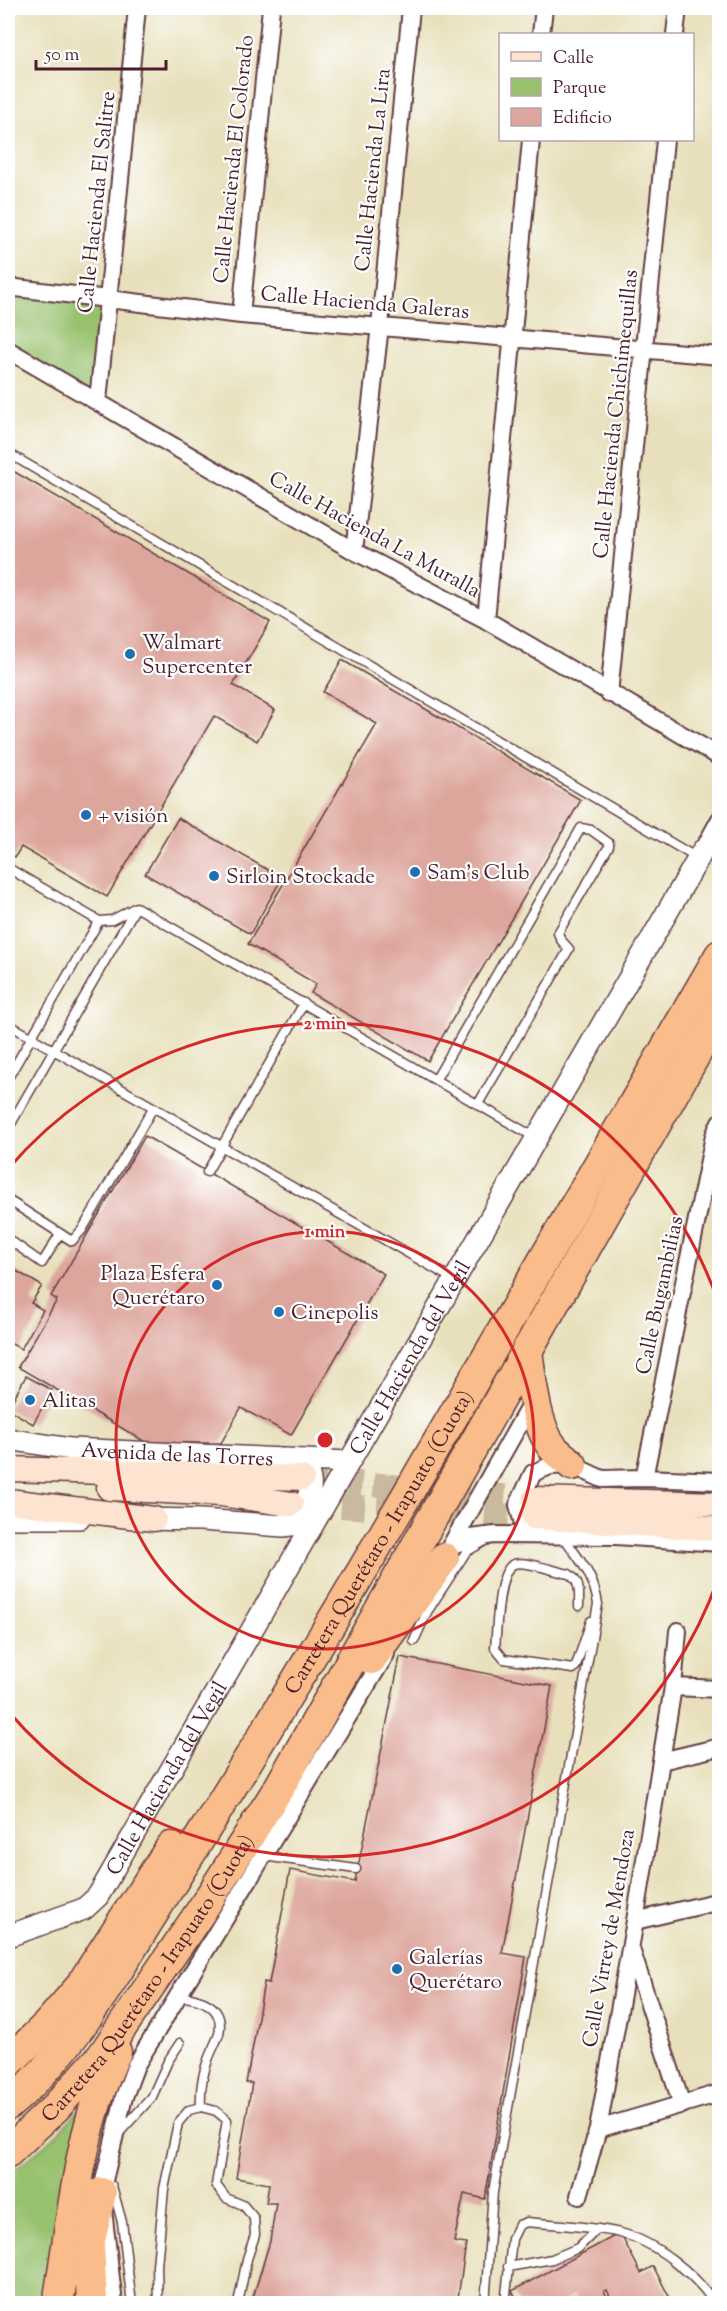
<svg xmlns="http://www.w3.org/2000/svg" width="727" height="2311" viewBox="0 0 727 2311" font-family="'Sorts Mill Goudy',serif">
  <rect width="100%" height="100%" fill="#fff"/>
  <filter id="ink" filterUnits="userSpaceOnUse"><feTurbulence type="fractalNoise" baseFrequency=".0167" numOctaves="2"/><feDisplacementMap in="SourceGraphic" scale="12" xChannelSelector="R" yChannelSelector="G"/><feConvolveMatrix kernelMatrix="1 2 1 2 8 2 1 2 1" color-interpolation-filters="sRGB"/></filter>
  <filter id="wash" filterUnits="userSpaceOnUse"><feTurbulence type="fractalNoise" baseFrequency=".008" numOctaves="4" result="noise"/><feDisplacementMap in="SourceGraphic" scale="24" xChannelSelector="R" yChannelSelector="G"/><feGaussianBlur stdDeviation="1.35" result="paint"/><feColorMatrix in="noise" values="0 0 0 0 0 0 0 0 0 0 0 0 0 0 0 0 0 1.4 0 .05"/><feComposite in="paint" operator="in"/></filter>
  <g filter="url(#wash)">
    <rect width="100%" height="100%" fill="#e8e0bc"/>
    <path fill="#97c16d" stroke="#70704c" stroke-width="1.5" d="M8,287L109,298L98,401L8,350Z
      M92,2096L45,2303H8V2175L53,2138Z"/>
    <g id="blocks">
      <path fill="#dda69c" d="M8,468L270,622L233,685L275,710L257,741L214,716L107,897L21,847L15,857L8,853Z
        M342,660L581,800L428,1061L311,993L316,984L248,944L377,724L323,692Z
        M178,818L282,878L250,934L145,874Z
        M145,1136L384,1274L291,1435L241,1408L221,1443H147L18,1367L57,1300L51,1296Z
        M8,1266L42,1286L31,1303L43,1310L21,1349L8,1342Z
        M26,1376L52,1390L33,1424L8,1409Z
        M400,1657L552,1686L502,1953L526,1957L485,2199L464,2194L454,2242L466,2244L457,2304H251L270,2241L276,2203H266L269,2184L236,2178L252,2083H246L255,2035L264,1982L269,1983L290,1870L355,1882Z
        M620,2233L641,2273L653,2266L673,2304H614L607,2290L604,2291L611,2304H578L574,2295L559,2304H519L512,2291Z"/>
    </g>
  </g>
  <g filter="url(#ink)">
    <use href="#blocks" fill-opacity="0" stroke="#623c41" stroke-width="1.5"/>
    <g fill="none" stroke-linecap="round" stroke-linejoin="round">
      <path stroke="#c8b99f" stroke-width="24" stroke-dasharray="24 12" stroke-linecap="butt" d="M302,1478L534,1499
        M305,1504L534,1517"/>
      <g stroke="#623c41" stroke-width="11">
        <path id="service" d="M8,453L697,858
          M8,868L99,921
          M8,1024L453,1279
          M8,1078L99,921L112,920L136,907L536,1138
          M436,1079L581,828L591,830L609,843V846L558,933L561,940L569,949L478,1104
          M8,1129L135,909
          M207,1172L304,1003
          M8,1200L72,1241L82,1230L153,1108
          M8,1239L42,1263L60,1234
          M579,1606C579,1593 581,1582 569,1574C557,1572 525,1560 514,1564C497,1570 497,1631 495,1648L504,1659L573,1669L576,1666L591,1621
          M414,1641L427,1612L466,1552L485,1541
          M263,1856L356,1869
          M177,1996C200,1998 225,2005 219,2034C216,2043 211,2051 208,2060C202,2076 200,2091 201,2107L216,2111L227,2120L216,2185L226,2198L243,2205L254,2218L255,2235L247,2259L238,2304
          M119,2133L152,2097L168,2061L180,2043
          M112,2186L122,2222L132,2304
          M508,2267L552,2259L578,2248L596,2230
          M158,2304L157,2266L164,2189L178,2123L189,2110L201,2107
          M485,2304L493,2192L598,1604C593,1572 580,1562 564,1537
          M505,2304L512,2239L519,2225L527,2222C558,2225 590,2226 620,2233C654,2241 696,2274 715,2304"/>
      </g>
      <g stroke="#623c41" stroke-width="20">
        <path id="minor" d="M541,34L544,8
          M675,34L678,8
          M8,287L241,315L720,356
          M241,315L271,8
          M8,350L354,551L486,620L720,757
          M98,401L137,8
          M354,551L380,326L411,8
          M486,620L531,140
          M609,694L665,140
          M703,850L720,819
          M644,1478L714,1136L720,1122
          M526,1535L518,1505L533,1473L550,1466L572,1465L602,1479L644,1478L720,1481
          M453,1545L470,1538L495,1535L616,1536L720,1543
          M441,1563L533,1400
          M673,1687L720,1689
          M661,1761L720,1747
          M635,1921L720,1901
          M631,1949L682,2105
          M598,2129L720,2093
          M579,2196L598,2129L635,1921L673,1687L678,1631
          M114,2304L101,2193L124,2097L136,2065L386,1654"/>
      </g>
      <g stroke="#623c41" stroke-width="24">
        <g id="tertiary">
          <path id="s1" d="M8,1439L71,1449L348,1462"/>
          <path d="M8,1518H79"/>
          <path d="M137,1519L201,1520L283,1526L314,1522"/>
          <path d="M284,1525C306,1505 320,1491 303,1461"/>
          <path id="s2" d="M8,1936L84,1909L98,1896L698,859L703,850L720,841"/>
        </g>
      </g>
      <g stroke="#623c41" stroke-width="27">
        <path id="secondary" d="M8,1469L302,1478
          M109,1488L221,1494L291,1504
          M534,1499L720,1504
          M8,1501L154,1519
          M534,1517L720,1529"/>
      </g>
      <g stroke="#623c41" stroke-width="33">
        <g id="motorway">
          <path d="M527,1350C531,1378 535,1429 555,1450C560,1455 567,1460 572,1465"/>
          <path d="M371,1659L444,1558"/>
          <path d="M8,2063L47,2025L79,1988L171,1847"/>
          <path id="s3" d="M8,2105C66,2057 105,1992 144,1928C175,1878 206,1828 237,1778C404,1507 560,1230 720,955"/>
          <path id="s4" d="M8,2152L56,2107L102,2056L201,1911L280,1786L720,1011"/>
          <path d="M58,2304C72,2220 79,2129 116,2052"/>
          <path d="M92,2304L89,2244L101,2193"/>
        </g>
      </g>
      <use href="#service" stroke="#fff" stroke-width="8"/>
      <use href="#minor" stroke="#fff" stroke-width="16"/>
      <use href="#tertiary" stroke="#fff" stroke-width="21"/>
      <use href="#secondary" stroke="#fde4d0" stroke-width="24"/>
      <use href="#motorway" stroke="#f9bc8a" stroke-width="30"/>
    </g>
  </g>
  <g fill="none" stroke="#d62828" stroke-width="3">
    <circle cx="325" cy="1440" r="209"/>
    <path d="M719 1576A417 417 0 0 1 8 1711M8 1169A417 417 0 0 1 719 1304"/>
  </g>
  <g fill="#1f6fb2" stroke="#fff" stroke-width="2">
    <circle cx="130" cy="654" r="6"/>
    <circle cx="86" cy="815" r="6"/>
    <circle cx="415" cy="872" r="6"/>
    <circle cx="214" cy="876" r="6"/>
    <circle cx="217" cy="1285" r="6"/>
    <circle cx="279" cy="1312" r="6"/>
    <circle cx="30" cy="1400" r="6"/>
    <circle cx="397" cy="1969" r="6"/>
  </g>
  <g text-anchor="middle" stroke-width="4.5" stroke-linejoin="round" paint-order="stroke">
    <g font-size="21" fill="#4a1f2b" stroke="#fff">
      <text transform="translate(233 159) rotate(-84)" y="7">Calle Hacienda El Colorado</text>
      <text transform="translate(372 170) rotate(-84)" y="7">Calle Hacienda La Lira</text>
      <text transform="translate(96 202) rotate(-84)" y="7">Calle Hacienda El Salitre</text>
      <text transform="translate(365 302) rotate(5)" y="7">Calle Hacienda Galeras</text>
      <text transform="translate(615 414) rotate(-84)" y="7">Calle Hacienda Chichimequillas</text>
      <text transform="translate(375 534) rotate(29)" y="7">Calle Hacienda La Muralla</text>
      <text transform="translate(659 1295) rotate(-78)" y="7">Calle Bugambilias</text>
      <text dy="7" stroke="none"><textPath href="#s2" startOffset="722">Calle Hacienda del Vegil</textPath></text>
      <text dy="7" stroke="none"><textPath href="#s1" startOffset="170">Avenida de las Torres</textPath></text>
      <text dy="7" stroke="none"><textPath href="#s3" startOffset="676">Carretera Querétaro - Irapuato (Cuota)</textPath></text>
      <text dy="7" stroke="none"><textPath href="#s2" startOffset="236">Calle Hacienda del Vegil</textPath></text>
      <text transform="translate(608 1938) rotate(-80)" y="7">Calle Virrey de Mendoza</text>
      <text dy="7" stroke="none"><textPath href="#s4" startOffset="224">Carretera Querétaro - Irapuato (Cuota)</textPath></text>
    </g>
    <g font-size="21" fill="#4a1f2b" stroke="#fff" text-anchor="start">
      <text x="142" y="649">Walmart<tspan x="142" dy="24">Supercenter</tspan></text>
      <text x="98" y="822">+ visión</text>
      <text x="427" y="879">Sam's Club</text>
      <text x="226" y="883">Sirloin Stockade</text>
      <text x="205" y="1280" text-anchor="end">Plaza Esfera<tspan x="205" dy="24">Querétaro</tspan></text>
      <text x="291" y="1319">Cinepolis</text>
      <text x="42" y="1407">Alitas</text>
      <text x="409" y="1964">Galerías<tspan x="409" dy="24">Querétaro</tspan></text>
    </g>
  </g>
  <circle cx="325" cy="1440" r="9" fill="#d62828" stroke="#fff" stroke-width="3"/>
  <g font-size="18" text-anchor="middle" font-weight="bold" fill="#d62828" stroke="#fff" stroke-width="4.5" stroke-linejoin="round" paint-order="stroke">
    <text x="325" y="1029">2 min</text>
    <text x="325" y="1237">1 min</text>
  </g>
  <rect width="727" height="2311" fill="none" stroke="#fff" stroke-width="30"/>
  <rect x="499" y="33" width="195" height="108" fill="#ffffff" stroke="#b7a5aa" stroke-width="1.5"/>
  <rect x="511" y="52" width="30" height="9" fill="#fde4d0" stroke="#b7a5aa" stroke-width="1.5"/>
  <text x="553" y="63" font-size="18" fill="#4a1f2b">Calle</text>
  <rect x="511" y="78" width="30" height="18" fill="#97c16d" stroke="#b7a5aa" stroke-width="1.5"/>
  <text x="553" y="93" font-size="18" fill="#4a1f2b">Parque</text>
  <rect x="511" y="108" width="30" height="18" fill="#dda69c" stroke="#b7a5aa" stroke-width="1.5"/>
  <text x="553" y="123" font-size="18" fill="#4a1f2b">Edificio</text>
  <path d="M36 60v9h130v-9" fill="none" stroke="#4a1f2b" stroke-width="3"/>
  <text x="45" y="60" font-size="18" fill="#4a1f2b" stroke="#ffffff" stroke-width="4.5" paint-order="stroke">50 m</text>
</svg>
